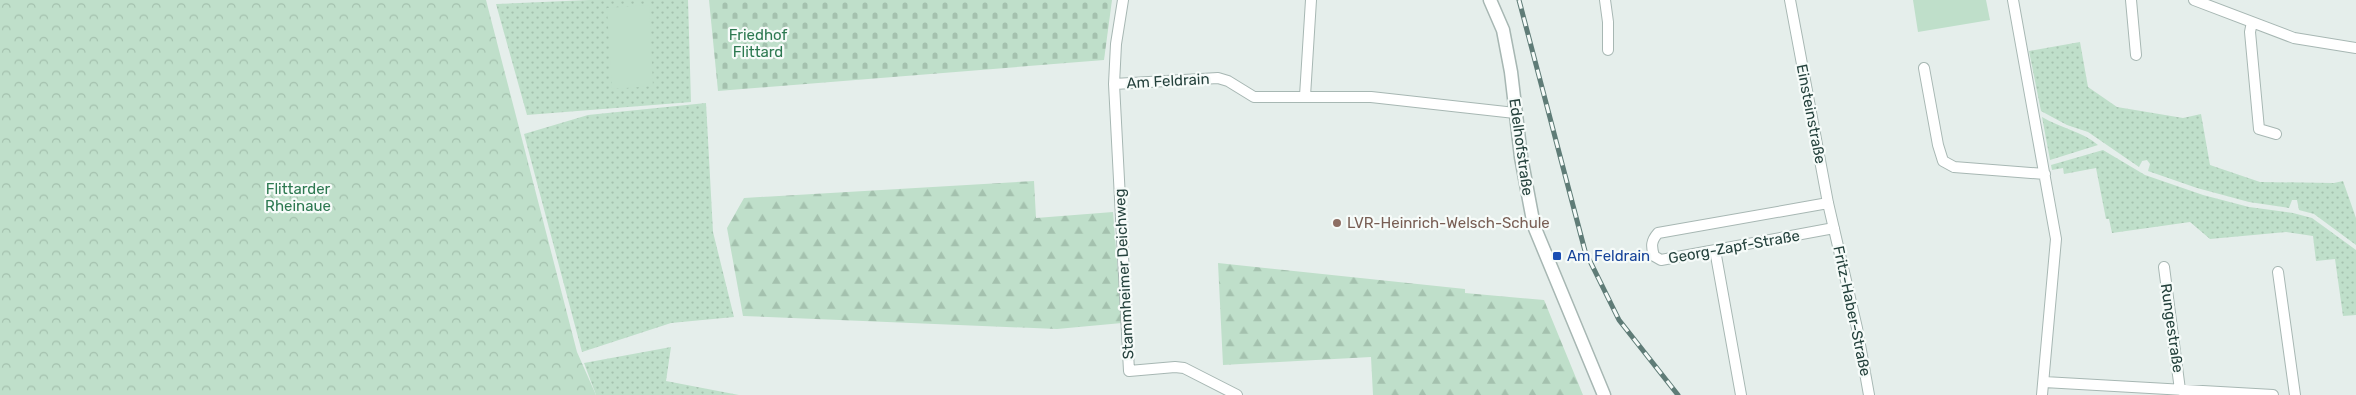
<svg xmlns="http://www.w3.org/2000/svg" width="2356" height="395" viewBox="0 0 2356 395" font-family="Rubik,sans-serif">
  <defs>
    <pattern id="grass-dots" width="8" height="8" patternUnits="userSpaceOnUse" patternTransform="scale(1.25)"><rect width="8" height="8" fill="#bfdfca"/><path d="M2 2h.1M6 6h.1" fill="none" stroke="#a4c1ae" stroke-width="1.8" stroke-linecap="round"/></pattern>
    <pattern id="forest-firs" width="22" height="20" patternUnits="userSpaceOnUse" patternTransform="scale(1.25)"><rect width="22" height="20" fill="#bfdfca"/><path d="M5 1l3.5 6h-7zM16 11l3.5 6h-7z" fill="#a4c1ae"/></pattern>
    <pattern id="cemetery-stones" width="16" height="16" patternUnits="userSpaceOnUse" patternTransform="scale(1.25)"><rect width="16" height="16" fill="#bfdfca"/><path d="M2 7V4a2 2 0 0 1 4 0v3zM10 15v-3a2 2 0 0 1 4 0v3z" fill="#a4c1ae"/></pattern>
    <pattern id="park-crowns" width="20" height="18" patternUnits="userSpaceOnUse" patternTransform="scale(1.25)"><rect width="20" height="18" fill="#bfdfca"/><path d="M2 6a3 3 0 1 1 6 0M12 15a3 3 0 1 1 6 0" fill="none" stroke="#a4c1ae"/></pattern>
  </defs>
  <rect width="100%" height="100%" fill="#e5eeeb"/>
  <path fill="url(#grass-dots)" d="M589,0H688L691,102L527,115L496,4Z
    M2080,42L2088,87L2117,107L2183,118L2201,114L2210,165L2260,182L2334,183L2343,181L2356,218V245L2314,214L2299,210L2297,200H2292L2289,208L2249,202L2197,188L2148,171L2150,164L2147,160L2142,161L2139,167L2088,132L2067,125L2041,111L2029,51Z
    M706,103L713,232L734,317L671,323L582,352L524,134L588,115Z
    M2042,117C2060,128 2082,131 2098,145L2050,160Z
    M2103,150L2145,175L2203,195L2249,207L2293,213L2312,218L2356,250V315L2343,316L2335,259L2316,261L2313,236L2286,232L2210,239L2190,222L2112,233L2109,219H2106L2096,168L2064,174L2063,168L2052,170L2051,165Z
    M671,347L666,381L739,395H596L584,363Z"/>
  <path fill="url(#forest-firs)" d="M1034,181L1036,218L1113,212L1122,323L1057,329L743,316L727,228L744,198Z
    M1218,263L1465,289V293L1544,300L1583,395H1373L1371,357L1223,365Z"/>
  <path fill="url(#cemetery-stones)" d="M709,0H1112L1104,60L718,91Z"/>
  <path fill="url(#park-crowns)" d="M0,0H486L577,352L596,395H0Z"/>
  <path fill="#bfdfca" d="M1913,0H1986L1990,20L1918,32Z
    M649,5L653,86L612,89L607,8Z"/>
  <g fill="none" stroke-linecap="round" stroke-linejoin="round">
    <g stroke="#a7b7b3" stroke-width="12">
      <path id="minor" d="M1123,0L1116,44L1114,84L1129,371L1175,367L1184,368L1237,395
        M1605,0L1608,22V50
        M1790,0L1828,203L1857,328L1869,395
        M2013,0L2056,239L2042,395
        M2131,0L2136,55
        M2194,0L2294,38L2356,48
        M2252,22L2250,32L2259,129L2276,134
        M1924,68L1938,145L1943,161L1954,167L2045,174
        M1114,84L1218,78L1228,81L1254,97H1371L1515,113
        M1305,96L1311,0
        M1828,203L1658,233C1651,241 1651,246 1654,256L1661,260L1834,228
        M1715,250L1741,395
        M2164,267L2180,390
        M2278,272L2295,395
        M2044,382L2273,395"/>
    </g>
    <g stroke="#a7b7b3" stroke-width="15">
      <path id="tertiary" d="M1490,0L1503,30L1511,72L1521,157L1534,226L1604,395"/>
    </g>
    <use href="#minor" stroke="#fff" stroke-width="10"/>
    <use href="#tertiary" stroke="#fff" stroke-width="12"/>
    <g stroke="#5f7c77" stroke-width="5">
      <path id="rail" d="M1519,0L1585,251L1619,320L1678,395"/>
    </g>
    <use href="#rail" stroke="#f6fbf9" stroke-width="3" stroke-dasharray="9" stroke-linecap="butt"/>
  </g>
  <circle fill="#8d6e63" stroke="#f6fbf9" stroke-width="2" cx="1337" cy="223" r="5"/>
  <rect fill="#1a4fb4" stroke="#f6fbf9" stroke-width="2" x="1552" y="251" width="10" height="10" rx="2.5"/>
  <g text-anchor="middle" stroke-width="4.5" stroke-linejoin="round" paint-order="stroke">
    <g font-size="15" fill="#2d7951" stroke="#f6fbf9">
      <text x="758" y="40">Friedhof<tspan x="758" dy="17">Flittard</tspan></text>
      <text x="298" y="194">Flittarder<tspan x="298" dy="17">Rheinaue</tspan></text>
    </g>
    <g font-size="15" fill="#24413c" stroke="#f6fbf9">
      <text transform="translate(1168 81) rotate(-3)" y="5">Am Feldrain</text>
      <text transform="translate(1811 114) rotate(79)" y="5">Einsteinstraße</text>
      <text transform="translate(1521 147) rotate(82)" y="5">Edelhofstraße</text>
      <text transform="translate(1734 247) rotate(-10)" y="5">Georg-Zapf-Straße</text>
      <text transform="translate(1124 274) rotate(-93)" y="5">Stammheimer Deichweg</text>
      <text transform="translate(1852 311) rotate(78)" y="5">Fritz-Haber-Straße</text>
      <text transform="translate(2172 328) rotate(82)" y="5">Rungestraße</text>
    </g>
    <g font-size="15" fill="#785e54" stroke="#f6fbf9" text-anchor="start">
      <text x="1347" y="228">LVR-Heinrich-Welsch-Schule</text>
    </g>
    <g font-size="15" fill="#164399" stroke="#f6fbf9" text-anchor="start">
      <text x="1567" y="261">Am Feldrain</text>
    </g>
  </g>
</svg>
